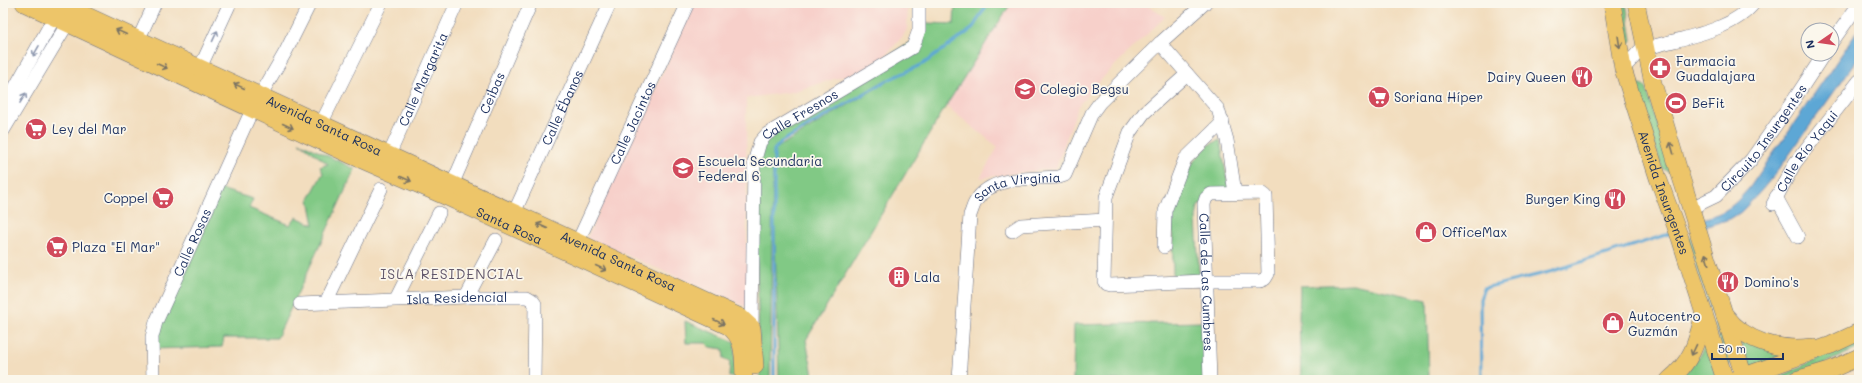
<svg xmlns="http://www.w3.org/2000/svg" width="1862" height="383" viewBox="0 0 1862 383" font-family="Mali,sans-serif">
  <rect width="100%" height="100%" fill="#fbf7ec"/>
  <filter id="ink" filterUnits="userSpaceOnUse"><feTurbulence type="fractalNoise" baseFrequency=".025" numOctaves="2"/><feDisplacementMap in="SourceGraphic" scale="8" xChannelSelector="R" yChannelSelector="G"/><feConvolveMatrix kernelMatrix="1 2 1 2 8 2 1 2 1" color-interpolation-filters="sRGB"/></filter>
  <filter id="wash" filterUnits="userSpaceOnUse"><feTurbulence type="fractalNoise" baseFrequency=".012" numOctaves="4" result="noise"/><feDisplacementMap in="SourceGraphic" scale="16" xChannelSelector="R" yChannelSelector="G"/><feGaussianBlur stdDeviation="0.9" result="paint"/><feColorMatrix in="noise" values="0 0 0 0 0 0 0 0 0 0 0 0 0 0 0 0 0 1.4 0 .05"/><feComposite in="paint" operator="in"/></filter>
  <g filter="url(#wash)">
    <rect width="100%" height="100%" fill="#f2ddbe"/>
    <path fill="#f7d0ca" d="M695,3H908L907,29L903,36L886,55L863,70L792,92L746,98L747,307L587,238Z
      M1011,3H1143L1165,17L1109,71L1078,106L1056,168L980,178L998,147L946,106Z"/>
    <path fill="#81c985" stroke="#4e7c72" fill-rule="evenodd" d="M955,3H1011L946,106L806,340L814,380H779L773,165L770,380H760L754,163L767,134L919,37L926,23L954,24ZM887,79L888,81L775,149L781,142Z
      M1612,3H1626L1632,40L1622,54Z
      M1635,81L1646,87L1671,169L1669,172L1662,168Z
      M1220,140L1229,190L1198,206L1196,218L1199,275H1173L1172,202L1194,161L1209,145Z
      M299,142L355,169L277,338H224L222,347L152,349V337L217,188L253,199L249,208L290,225L296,217L314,225L309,199L323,173L320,167L328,164Z
      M1691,236L1731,363L1728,367L1688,239Z
      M1353,284L1427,300L1429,380H1301L1299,317L1300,286Z
      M685,321L735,342V376L729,377L730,361L724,359L723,349L710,347L706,343H686Z
      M1202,322L1207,380H1073L1074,325Z
      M1739,337L1788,352L1751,369Z
      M1859,338V348C1837,357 1792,380 1770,380L1788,373Z
      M1706,343L1716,374L1714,377L1699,380H1679L1698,358Z"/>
    <path fill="#5da7d5" stroke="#3c6b9a" d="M1859,29V57L1779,169L1761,191L1741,212L1730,219L1704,227L1702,219C1728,212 1733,206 1750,187Z"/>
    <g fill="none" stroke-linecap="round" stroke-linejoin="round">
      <path stroke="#5da7d5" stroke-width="3" d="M774,380V150L781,142L886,81L923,64L972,29L988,3
        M1481,380L1480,299L1484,288L1553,271L1672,233"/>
    </g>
  </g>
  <g filter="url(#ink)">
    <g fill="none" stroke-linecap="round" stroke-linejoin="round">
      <g stroke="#666c80" stroke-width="14">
        <g id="minor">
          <path d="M1832,42L1859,4"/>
          <path d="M1160,43L1218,109L1227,140L1235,193"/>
          <path d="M135,47L155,3"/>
          <path d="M200,68L230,3"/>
          <path d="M1623,69L1645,45L1651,47C1685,37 1732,31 1754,3"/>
          <path id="s1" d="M1187,74L1144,113L1130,132L1106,197L1104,281L1106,284L1110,285L1206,281H1260L1265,279L1268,274L1266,196L1262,193L1211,194L1206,198L1204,204L1210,380"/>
          <path d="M3,109L59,9"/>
          <path d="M321,124L381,3"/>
          <path d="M3,131L72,16"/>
          <path id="s2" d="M389,155L457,3"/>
          <path id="s3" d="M449,192L531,3"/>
          <path d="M1776,197L1798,237"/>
          <path id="s4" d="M1773,204L1795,163L1859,81"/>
          <path id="s5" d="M1691,208L1716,196L1751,160L1795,98L1824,54"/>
          <path id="s6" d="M514,213L610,3"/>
          <path d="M1012,231L1021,225L1105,220"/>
          <path d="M1164,247L1165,211L1185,159L1223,122"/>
          <path id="s7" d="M574,250L688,3"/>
          <path d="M466,297L496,240"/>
          <path d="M396,299L439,213"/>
          <path d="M326,303L381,189"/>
          <path id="s8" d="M300,304L466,297H527L532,300L535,304L534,380"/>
          <path id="s9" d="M747,332L752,328L754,163L760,142L767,134L913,47L919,30V3"/>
          <path id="s10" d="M153,380L152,337L156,322L252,110L286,51L310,3"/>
          <path id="s11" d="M959,380L970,215C972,211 973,205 976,201C991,175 1033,179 1059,177L1065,175L1092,113L1100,102L1160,43L1205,3"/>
        </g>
      </g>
      <g stroke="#666c80" stroke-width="18">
        <g id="major">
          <path id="s12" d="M24,3L353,156L447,197L728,326C746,339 743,360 744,380"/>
          <path id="s13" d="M59,3L740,317L752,328L755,366"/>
          <path id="s14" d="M1612,3L1623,69L1658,178L1680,238L1725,380"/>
          <path d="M1636,3L1653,83L1679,171L1745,380"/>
          <path d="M1726,316C1745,342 1780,351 1811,347"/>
          <path d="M1669,380C1693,361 1697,341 1704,313"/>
          <path d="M1733,380L1831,345L1859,332"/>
          <path d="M1796,380L1830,370L1859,357"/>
        </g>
      </g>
      <use href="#minor" stroke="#fff" stroke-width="13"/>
      <use href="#major" stroke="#edc569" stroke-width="17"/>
    </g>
    <defs><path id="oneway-shaft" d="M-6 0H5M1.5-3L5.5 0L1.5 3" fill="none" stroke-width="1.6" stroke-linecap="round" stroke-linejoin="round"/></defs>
    <g stroke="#797263">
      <use href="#oneway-shaft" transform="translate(121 32) rotate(-155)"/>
      <use href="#oneway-shaft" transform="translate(1619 42) rotate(81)"/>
      <use href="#oneway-shaft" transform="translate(162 66) rotate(25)"/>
      <use href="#oneway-shaft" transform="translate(239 86) rotate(-155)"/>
      <use href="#oneway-shaft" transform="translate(288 126) rotate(25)"/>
      <use href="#oneway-shaft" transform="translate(1672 148) rotate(-106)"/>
      <use href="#oneway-shaft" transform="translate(406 179) rotate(24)"/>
      <use href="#oneway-shaft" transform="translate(542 226) rotate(-155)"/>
      <use href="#oneway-shaft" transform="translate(1707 259) rotate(-107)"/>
      <use href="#oneway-shaft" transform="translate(601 268) rotate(25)"/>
      <use href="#oneway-shaft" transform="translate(719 322) rotate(25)"/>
      <use href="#oneway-shaft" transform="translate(1694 350) rotate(115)"/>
    </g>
    <g stroke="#8d97ae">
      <use href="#oneway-shaft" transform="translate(215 36) rotate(-65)"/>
      <use href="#oneway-shaft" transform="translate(36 51) rotate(120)"/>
      <use href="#oneway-shaft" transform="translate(23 98) rotate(-59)"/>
    </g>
  </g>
  <defs>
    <g id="pharmacy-disc" transform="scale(1.15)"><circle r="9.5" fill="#d1495b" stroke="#fbf7ec"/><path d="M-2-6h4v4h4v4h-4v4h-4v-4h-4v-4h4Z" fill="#fff"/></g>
    <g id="restaurant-disc" transform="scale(1.15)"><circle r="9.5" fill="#d1495b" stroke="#fbf7ec"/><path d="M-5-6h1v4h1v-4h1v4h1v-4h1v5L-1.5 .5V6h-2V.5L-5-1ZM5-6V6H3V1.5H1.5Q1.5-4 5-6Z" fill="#fff"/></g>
    <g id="school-disc" transform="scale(1.15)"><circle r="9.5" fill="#d1495b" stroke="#fbf7ec"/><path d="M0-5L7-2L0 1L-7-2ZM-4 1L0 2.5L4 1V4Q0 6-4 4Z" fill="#fff"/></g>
    <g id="supermarket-disc" transform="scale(1.15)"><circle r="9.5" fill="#d1495b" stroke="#fbf7ec"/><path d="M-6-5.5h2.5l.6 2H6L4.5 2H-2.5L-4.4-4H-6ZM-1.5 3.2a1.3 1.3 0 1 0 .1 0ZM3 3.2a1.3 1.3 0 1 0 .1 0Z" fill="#fff"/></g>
    <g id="stadium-disc" transform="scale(1.15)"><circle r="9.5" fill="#d1495b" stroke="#fbf7ec"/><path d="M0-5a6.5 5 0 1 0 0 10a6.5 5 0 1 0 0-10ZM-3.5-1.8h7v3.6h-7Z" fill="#fff"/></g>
    <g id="shop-disc" transform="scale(1.15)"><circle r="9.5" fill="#d1495b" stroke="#fbf7ec"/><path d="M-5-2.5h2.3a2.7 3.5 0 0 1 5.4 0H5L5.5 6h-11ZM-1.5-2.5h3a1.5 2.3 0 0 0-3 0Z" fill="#fff"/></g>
    <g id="building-disc" transform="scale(1.15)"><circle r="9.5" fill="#d1495b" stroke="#fbf7ec"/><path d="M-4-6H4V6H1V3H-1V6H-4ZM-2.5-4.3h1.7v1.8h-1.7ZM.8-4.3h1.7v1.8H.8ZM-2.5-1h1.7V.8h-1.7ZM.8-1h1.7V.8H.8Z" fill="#fff"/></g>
  </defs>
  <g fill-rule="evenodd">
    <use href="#pharmacy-disc" x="1660" y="68"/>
    <use href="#restaurant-disc" x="1582" y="77"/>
    <use href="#school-disc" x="1025" y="89"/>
    <use href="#supermarket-disc" x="1379" y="97"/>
    <use href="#stadium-disc" x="1676" y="103"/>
    <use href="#supermarket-disc" x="36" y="129"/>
    <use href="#school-disc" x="683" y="168"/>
    <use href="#supermarket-disc" x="163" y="198"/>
    <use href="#restaurant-disc" x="1615" y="199"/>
    <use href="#shop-disc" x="1426" y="232"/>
    <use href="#supermarket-disc" x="57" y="247"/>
    <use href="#building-disc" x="899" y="277"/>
    <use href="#restaurant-disc" x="1728" y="282"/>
    <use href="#shop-disc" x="1613" y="323"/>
  </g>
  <g text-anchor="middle" stroke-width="3.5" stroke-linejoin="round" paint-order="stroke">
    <g font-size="13" fill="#1b2f5e" stroke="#fbf7ec" text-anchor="start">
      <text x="1676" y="66">Farmacia<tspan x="1676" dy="15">Guadalajara</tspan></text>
      <text x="1566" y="82" text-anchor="end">Dairy Queen</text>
      <text x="1040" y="94">Colegio Begsu</text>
      <text x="1394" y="102">Soriana Híper</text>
      <text x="1692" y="108">BeFit</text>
      <text x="52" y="134">Ley del Mar</text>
      <text x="698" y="166">Escuela Secundaria<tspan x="698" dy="15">Federal 6</tspan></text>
      <text x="148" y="203" text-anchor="end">Coppel</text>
      <text x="1600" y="204" text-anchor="end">Burger King</text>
      <text x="1442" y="237">OfficeMax</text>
      <text x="72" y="252">Plaza "El Mar"</text>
      <text x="914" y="282">Lala</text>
      <text x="1744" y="287">Domino's</text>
      <text x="1628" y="321">Autocentro<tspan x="1628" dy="15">Guzmán</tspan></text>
    </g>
    <g font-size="13" fill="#1b2f5e" stroke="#fbf7ec">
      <text dy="5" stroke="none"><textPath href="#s2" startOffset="83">Calle Margarita</textPath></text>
      <text dy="5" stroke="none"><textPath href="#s3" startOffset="108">Ceibas</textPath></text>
      <text dy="5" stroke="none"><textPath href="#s6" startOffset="116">Calle Ébanos</textPath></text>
      <text dy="5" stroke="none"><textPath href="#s9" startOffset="242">Calle Fresnos</textPath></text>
      <text dy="5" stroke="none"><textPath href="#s7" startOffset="140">Calle Jacintos</textPath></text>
      <text dy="5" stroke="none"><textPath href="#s13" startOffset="292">Avenida Santa Rosa</textPath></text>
      <text dy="5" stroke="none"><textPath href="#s5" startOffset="103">Circuito Insurgentes</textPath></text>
      <text dy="5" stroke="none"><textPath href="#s4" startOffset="63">Calle Río Yaqui</textPath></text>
      <text dy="5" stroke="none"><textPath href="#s11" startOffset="227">Santa Virginia</textPath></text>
      <text dy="5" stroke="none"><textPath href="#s14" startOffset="197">Avenida Insurgentes</textPath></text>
      <text dy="5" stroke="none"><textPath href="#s12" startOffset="534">Santa Rosa</textPath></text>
      <text dy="5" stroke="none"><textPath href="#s10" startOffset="146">Calle Rosas</textPath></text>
      <text dy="5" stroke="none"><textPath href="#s13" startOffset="616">Avenida Santa Rosa</textPath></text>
      <text dy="5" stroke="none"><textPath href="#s1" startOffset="629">Calle de Las Cumbres</textPath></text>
      <text dy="5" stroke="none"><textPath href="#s8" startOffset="157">Isla Residencial</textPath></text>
    </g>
    <g font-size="14" letter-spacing="1" fill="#62586b" stroke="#fbf7ec">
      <text x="452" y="279">ISLA RESIDENCIAL</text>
    </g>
  </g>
  <rect width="1862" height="383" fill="none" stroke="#fbf7ec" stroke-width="16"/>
  <g transform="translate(1820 42) rotate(257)"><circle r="19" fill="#fbf7ec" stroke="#a1a7b3"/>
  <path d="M0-3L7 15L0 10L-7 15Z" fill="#d1495b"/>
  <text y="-6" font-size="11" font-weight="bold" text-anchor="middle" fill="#1b2f5e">N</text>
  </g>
  <path d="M1712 353v6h71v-6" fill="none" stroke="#1b2f5e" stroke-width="2"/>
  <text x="1718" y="353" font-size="12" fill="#1b2f5e" stroke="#fbf7ec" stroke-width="3" paint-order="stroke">50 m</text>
</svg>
